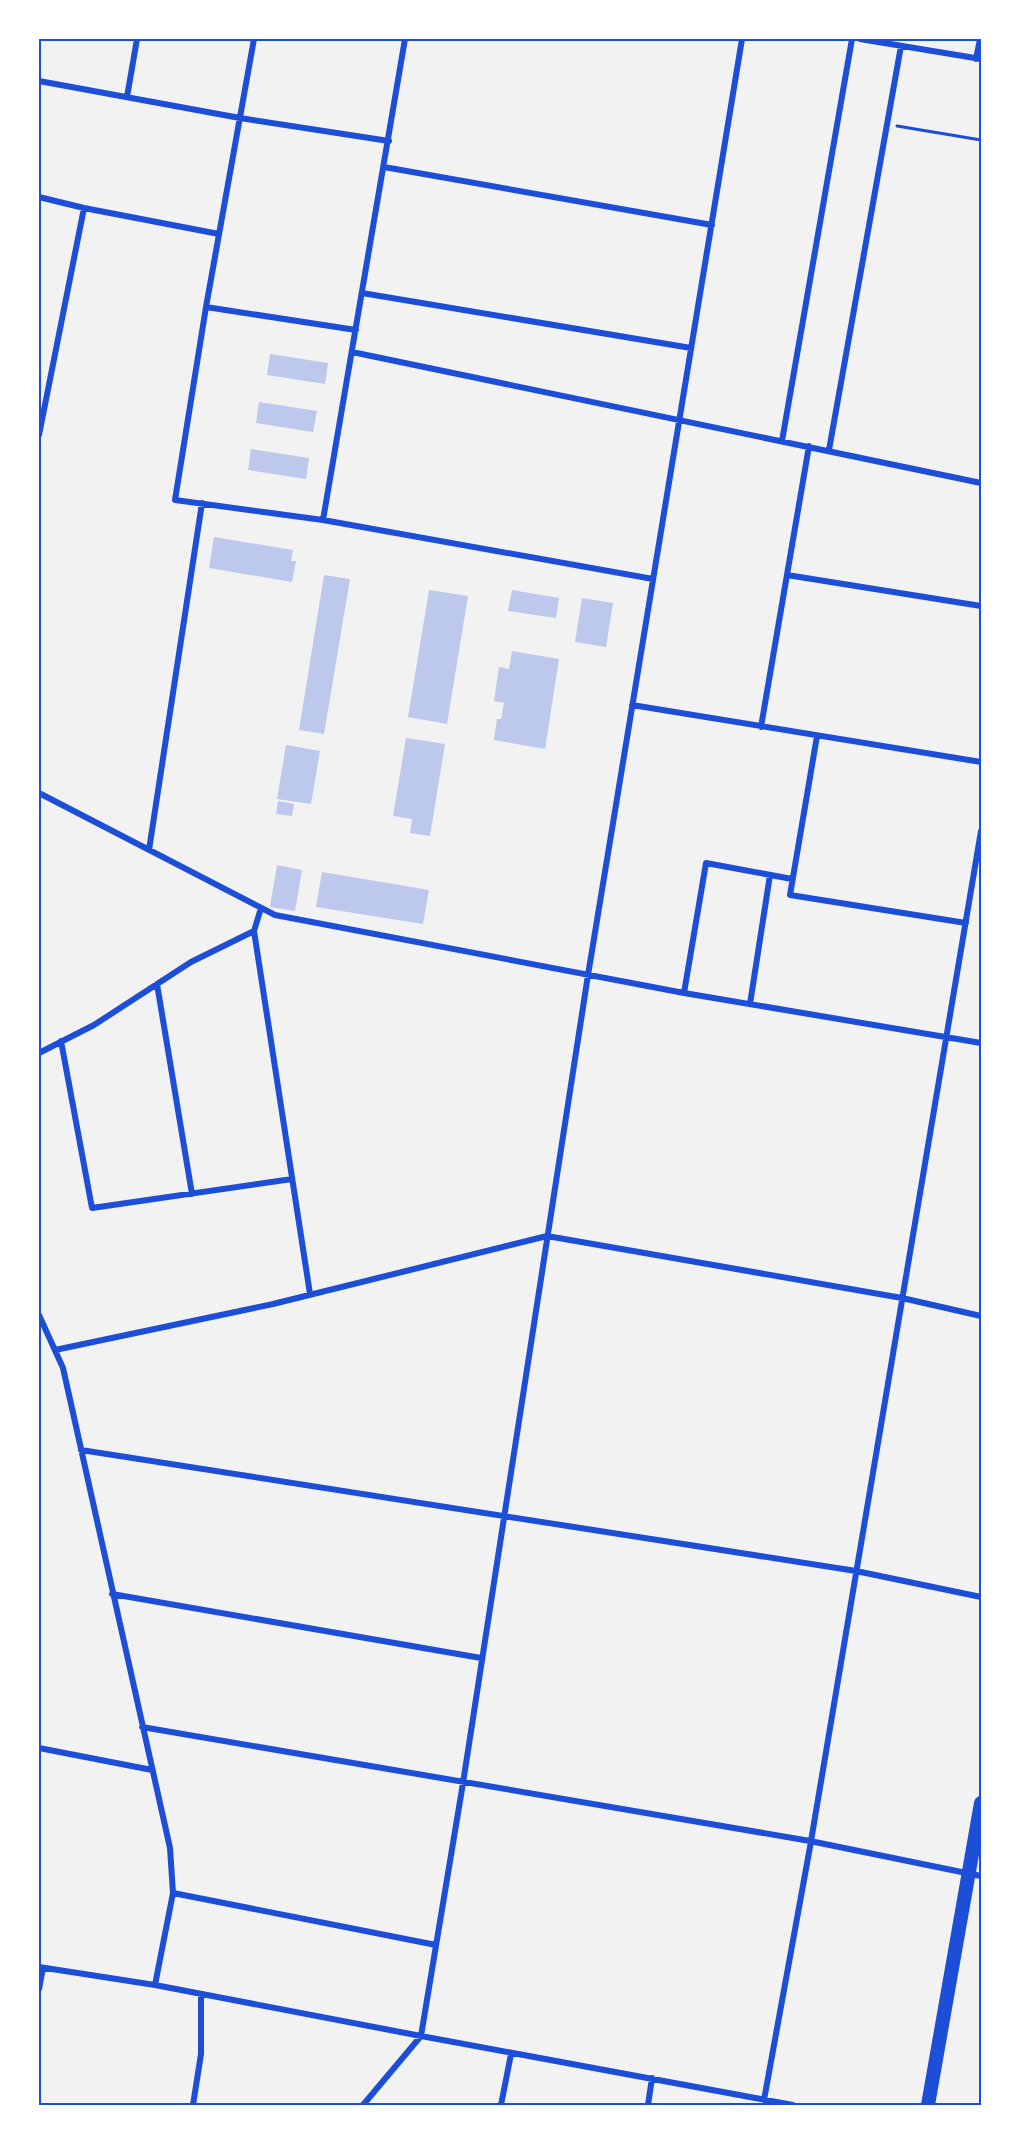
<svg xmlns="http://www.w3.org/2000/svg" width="1020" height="2144" viewBox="0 0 1020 2144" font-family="Barlow,sans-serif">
  <rect width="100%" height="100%" fill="#f2f2f2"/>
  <path fill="#bdc9ec" d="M270,354L328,363L325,384L267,375Z
    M259,402L317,411L313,432L256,423Z
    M251,449L309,458L306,479L248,470Z
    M214,537L293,550L291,561H296L292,582L209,568Z
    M324,575L350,579L324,734L299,730Z
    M429,590L468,596L447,724L408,717Z
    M512,590L559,598L556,618L508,611Z
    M582,598L613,603L606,647L575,642Z
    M512,651L559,659L545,749L494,740L497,719H501L504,703L494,701L499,667L509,669Z
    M406,738L445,744L430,836L410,833L412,819L393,816Z
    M286,745L320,751L311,804L277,799Z
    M278,801L294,804L292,816L276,814Z
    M277,865L302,870L295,911L270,907Z
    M322,872L429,890L423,924L316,907Z"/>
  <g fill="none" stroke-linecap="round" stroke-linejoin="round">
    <path stroke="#1d4ed8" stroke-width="3" d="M897,126L981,140"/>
    <path stroke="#1d4ed8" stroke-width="6" d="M254,39L206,307L175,500L323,520L653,579
      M742,39L588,975L463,1783L421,2036L793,2105
      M860,39L981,59
      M976,59L980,39
      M39,81L240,118L389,141
      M127,97L137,39
      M384,167L712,225
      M39,197L84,208L219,234
      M362,293L691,348
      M206,307L356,330
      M352,352L981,483
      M39,435L84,208
      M782,441L852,39
      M829,450L901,46
      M323,520L405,39
      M787,575L981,606
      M632,705L981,762
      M761,727L809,446
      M817,736L790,895L966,923
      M39,793L275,915L684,993L981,1043
      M149,850L202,503
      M261,908L254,931L310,1294
      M157,984L192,1194
      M684,993L706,863L792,879
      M750,1004L770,875
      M61,1041L92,1208L292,1179
      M39,1053L94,1025L191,962L254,931
      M39,1315L63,1368L170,1848L173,1893L155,1985
      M55,1350L273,1304L547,1236L902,1298L981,1316
      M81,1450L856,1571L981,1597
      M112,1594L481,1658
      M142,1727L810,1841L981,1876
      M39,1748L152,1770
      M173,1893L436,1945
      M39,1967L155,1985L421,2036L363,2105
      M39,1989L43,1968
      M764,2100L810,1847L981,831
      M193,2105L201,2054V1994
      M501,2105L511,2054
      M648,2105L652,2078"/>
    <path stroke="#1d4ed8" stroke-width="14" d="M928,2105L981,1803"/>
  </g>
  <rect width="1020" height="2144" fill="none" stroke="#ffffff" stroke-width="81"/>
  <rect x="40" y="40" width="940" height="2064" fill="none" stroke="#1d4ed8" stroke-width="2"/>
</svg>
